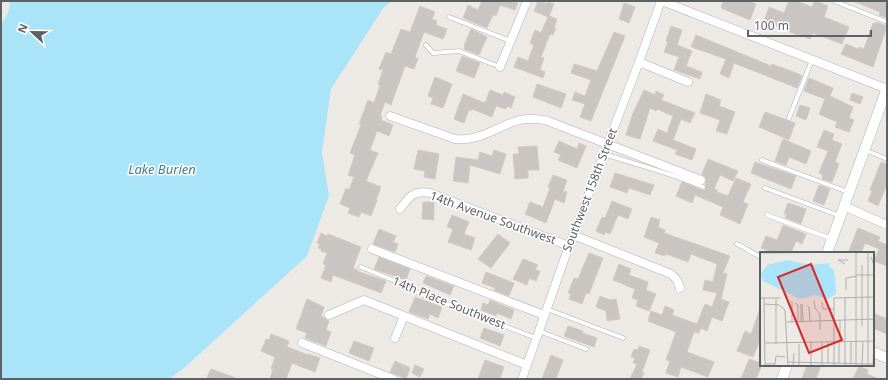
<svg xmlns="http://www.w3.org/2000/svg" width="888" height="380" viewBox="0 0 888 380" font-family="'Noto Sans',sans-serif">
  <rect width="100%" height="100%" fill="#edeae5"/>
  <path fill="#aae4f8" d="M10,1H392L384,7L331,89L322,152L329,196L307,256L184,368L169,379H1V26L9,10Z"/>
  <path fill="#c9c5c2" stroke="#d2cbc3" d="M482,1H514L518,3L515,10L500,5L496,16L493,15L487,28L463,18L468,5L478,10Z
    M538,1L547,4L548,2L554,4L549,16L557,19L554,28H556L553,35L550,34L541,57L544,58L540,70L545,72L543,78L514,67L518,57L528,61L534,45L530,43L535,30L541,33L548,17L534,11Z
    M723,1H750L756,4L750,20L721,8Z
    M789,1H796L812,7L814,1H816L828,6L824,17L849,27L842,44L813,33L810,39L798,34L797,35L764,21L769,7L784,13Z
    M853,1H887V18L879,15L880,12Z
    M624,3L635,7L629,23L619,19Z
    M420,6L435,12L432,19L437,21L436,25L447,29L443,39L424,32L415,57L418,59L414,69L405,66L391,105L385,102L380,116L382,117L381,120L393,125L389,136L377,131L370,150L378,153L366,181L381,187L376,200H377L371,216L361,212L359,217L348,213L350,208L340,204L346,188L349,190L354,177L348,175L355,155L350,153L361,125L359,124L368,100L374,103L380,85L378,84L383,70L379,69L386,52L391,54L401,29L410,32Z
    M876,22L887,26L873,67L841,54L846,44L858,49L859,47L864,49L873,23L875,24Z
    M671,26L682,30L677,45L692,51L686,66L702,72L700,79L674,70L679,57L664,52L668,42L666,41Z
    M471,29L487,37L479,55L464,49L465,47L464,46Z
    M614,32L625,36L591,121L580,117L585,104L572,100L575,92L585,96L591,80L571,73L574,64L597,71Z
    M696,35L771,66L772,64L799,74L802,76L797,88L734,63L729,78L720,74L726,59L691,47Z
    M462,56L480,63L474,78L456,71Z
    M435,77L452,84L443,108L431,104L433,98L428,96Z
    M809,78L833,88L830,96L853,107L849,118L854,120L849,132L835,127L837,122L819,114L825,99L804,91Z
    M537,84L566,94L561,108L533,97Z
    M490,90L503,95L504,92L515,97L511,108L507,106L506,109L496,106L492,117L472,109L471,111L469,110L464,123L454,119L463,94L485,103Z
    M644,90L655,95L656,91L664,95L661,100L695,113L690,123L681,119L673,140L696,149L692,160L675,154L677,150L653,141L658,129L667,133L673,116L657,109L656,111L650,108L640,139L626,135L633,113Z
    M852,93L863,97L860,104L850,100Z
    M706,94L721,100L719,106L735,112L727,134L716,131L720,120L700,113Z
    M800,105L810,108L806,120L796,116Z
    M765,112L795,123L789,140L759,127Z
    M824,130L834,134L832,140L842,144L835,162L839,164L832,182L822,179L823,175L819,173L828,151L817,147Z
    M783,139L811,151L806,164L789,157L786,165L775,161Z
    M559,141L577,149L579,143L586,146L577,168L558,160L561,155L554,152Z
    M537,146L539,170H528V178L515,179L513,154H519L518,147Z
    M418,150L439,154L435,179L424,177L425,171L414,169Z
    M494,150L506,154L500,174L470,165L468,183L453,181L456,157L478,160L480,152L492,156Z
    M708,159L738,171L733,181L720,175L714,189L717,190V192L728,196L736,178L751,184L743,202L748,204L740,224L720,215L723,207L695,195L692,203L676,196L682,182L702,190H705L706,187L705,184L706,179L702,174Z
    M755,162L796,176L791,189L751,173Z
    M881,162L887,164V184L878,206L868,201L872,191L870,190Z
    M615,173L654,185L650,195L629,188L627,193L610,187Z
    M553,175L567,180L563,191L567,192L564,203L555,199L546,223L525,214L530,202L543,207L550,188L548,187Z
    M819,185L830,189L824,205L813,201Z
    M612,201L632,209L628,219L618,215L610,234L605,232L604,235L596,231L602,217L605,218Z
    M423,202H434V220L422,219Z
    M788,203L806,209L801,224L785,218L787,214H784Z
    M452,215L469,222L464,234L475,238L471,250L448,242L453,229L447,227Z
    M651,217L660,220L658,227L665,230L664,233L730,256L723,273L727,274L721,299L729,302L722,321L712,317L707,331L701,328L699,333L694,332L687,352L714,362L708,377L681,367L678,377L666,373L670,361L666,360L676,332L648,321L651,311L662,315L665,306L674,310L672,315L697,324L705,304L712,307L717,293L703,290L705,280L713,282L717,264L691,254L688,262L666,254L665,256L655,253L659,243L644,237Z
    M783,225L806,234L802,244L796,241L791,253H774L761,248L766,236L777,240Z
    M858,228L880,237L878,241L887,245V266L874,261L879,249L865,243L861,253H848Z
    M379,229L396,236L393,242L398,244L395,252L373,244Z
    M321,233L327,236L328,234L361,247L353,268L358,270L357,271L386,281L381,293L333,275L331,282L321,278L326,265L323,264L327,253L321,251V249L318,248L320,244L317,243Z
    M498,234L510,243L491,268L478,259Z
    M589,253L603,258L589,294L586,293L582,304L569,299L571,294L568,293L574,278L578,279Z
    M379,257L410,269L406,280L374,269Z
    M523,259L538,265L535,270L540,271L536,281L529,278L527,285L513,279Z
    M619,264L631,269L629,275L648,282L646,290L656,294L649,311L636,306L638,300L632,298L635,289L613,280Z
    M486,272L514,283L509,296L494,290L495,288L482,283Z
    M426,276L454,286L450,295L423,283Z
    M600,296L610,300L616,299L620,319L607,321L606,311L596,307Z
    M415,297L442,307L438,318L430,314L428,319L409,312Z
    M307,299L324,307L321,316L329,321L326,330L331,332L326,346L305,338L307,333L296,329Z
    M490,300L514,310L511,319L497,313L496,316L481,310L483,303L488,305Z
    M760,309L761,337L753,357L737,351L745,331L751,334Z
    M873,313L887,319V334L873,328Z
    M568,326L583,331L582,333L597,338L594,347L564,336Z
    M484,328L504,335L500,346L480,338Z
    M271,334L289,341L287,347L308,355V354L320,358L315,372L292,363L286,379H270L273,369H271L275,357L261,351L266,339L269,340Z
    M354,341L374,348L369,361L349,353Z
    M639,346L650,350L642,372L644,373L641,379H630L637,364L633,363L635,358L631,357L634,349L638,350Z
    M551,355L563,360L556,379H542Z
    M749,359L761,363L762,365L756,379H741Z
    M485,360L504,367L500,379H478Z
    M395,361L410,368L406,379L390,372Z
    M415,365L424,369L420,377L412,373Z
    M807,365H821L816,379H802Z
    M859,366L868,370L867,374L879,379H853Z
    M211,369L236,378V379H213L207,377Z"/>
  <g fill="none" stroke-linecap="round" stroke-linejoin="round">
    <g stroke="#b0b3b6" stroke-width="5">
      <path id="service" d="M834,1L887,22
        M449,17L510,41
        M426,45L433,53L459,51L500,67
        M789,118L812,60
        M865,150L887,159
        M604,154C638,165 671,173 703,187
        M762,160L848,192
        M765,188L840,216
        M767,215L832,239
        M737,244C746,248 753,254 761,257
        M361,267L395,281L405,288L536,338
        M547,309L623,338
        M539,331L586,349"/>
    </g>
    <g stroke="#b0b3b6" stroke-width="9">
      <path id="minor" d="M662,1L887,89
        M639,62L688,82
        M500,67L527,1
        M390,116L455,139C479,142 497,126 520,120C528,118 537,119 545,120L701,180
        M844,206L887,225
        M400,209C409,197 413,190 430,193L569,246
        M573,235L671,274L677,280L680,288
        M372,249L544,315
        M329,315L364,300L527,365
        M395,338L404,316
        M302,343L393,379
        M522,379L569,246L639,62L661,1"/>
    </g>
    <g stroke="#b0b3b6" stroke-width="11">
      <path id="tertiary" d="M827,253L887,88
        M873,352L887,358
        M782,379L787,365"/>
    </g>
    <use href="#service" stroke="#fff" stroke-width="4"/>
    <use href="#minor" stroke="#fff" stroke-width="8"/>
    <use href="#tertiary" stroke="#fff" stroke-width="10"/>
  </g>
  <g text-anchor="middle" stroke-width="3" stroke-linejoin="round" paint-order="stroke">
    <g font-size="12" fill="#5c6164" stroke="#fff">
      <text transform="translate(590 190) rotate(-69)" y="4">Southwest 158th Street</text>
      <text transform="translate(493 218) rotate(20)" y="4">14th Avenue Southwest</text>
      <text transform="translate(449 303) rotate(22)" y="4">14th Place Southwest</text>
    </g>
    <g font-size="13" font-style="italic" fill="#437b97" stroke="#fff">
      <text x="162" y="174">Lake Burien</text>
    </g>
  </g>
  <g transform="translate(760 252)">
    <rect width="114" height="114" fill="#edeae5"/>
    <path d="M28,8L50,13L70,11L69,15L73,17L75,24L76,42L68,47L55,43L40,47L3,29L1,22L7,13Z" fill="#aae4f8"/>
    <path fill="none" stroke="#afafad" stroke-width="1" d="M96,0V114M108,0V114M0,1L102,0M111,5L114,13V69M85,12L78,8H88M102,13V74M97,23H114M86,38V26L97,24M0,46H20M4,46L5,114M16,47V92M32,49V70M54,49L55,56L60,62V78M62,50L63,57H74M35,51L38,53V69M4,52L19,53L25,58L28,114M41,52V69M42,52L43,69M47,53L49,55L50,69M80,68V90M27,70L114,67M5,91L114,89M28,110L113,112L114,90M68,111V91M79,111V90M91,111V90M5,112H15L16,104L25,105M33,114L34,101M39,114V92M51,114V91M62,114V91M74,114V46L114,45M85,114V45M102,114L103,90"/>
    <path fill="#d62828" fill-opacity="0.15" stroke="#d62828" stroke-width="2" d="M51,12L82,88L49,101L18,25Z"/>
    <rect width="114" height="114" fill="none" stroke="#5c6164" stroke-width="2"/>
  </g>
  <rect width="888" height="380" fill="none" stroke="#5c6164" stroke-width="4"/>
  <g transform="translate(32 32) rotate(292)" stroke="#ffffff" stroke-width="3" paint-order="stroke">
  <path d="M0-3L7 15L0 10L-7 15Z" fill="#5c6164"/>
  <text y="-6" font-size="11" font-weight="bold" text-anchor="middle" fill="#5c6164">N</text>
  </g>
  <path d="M748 30v6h123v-6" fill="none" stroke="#5c6164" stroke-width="2"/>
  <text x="754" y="30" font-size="12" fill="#5c6164" stroke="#ffffff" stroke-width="3" paint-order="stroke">100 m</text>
</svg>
